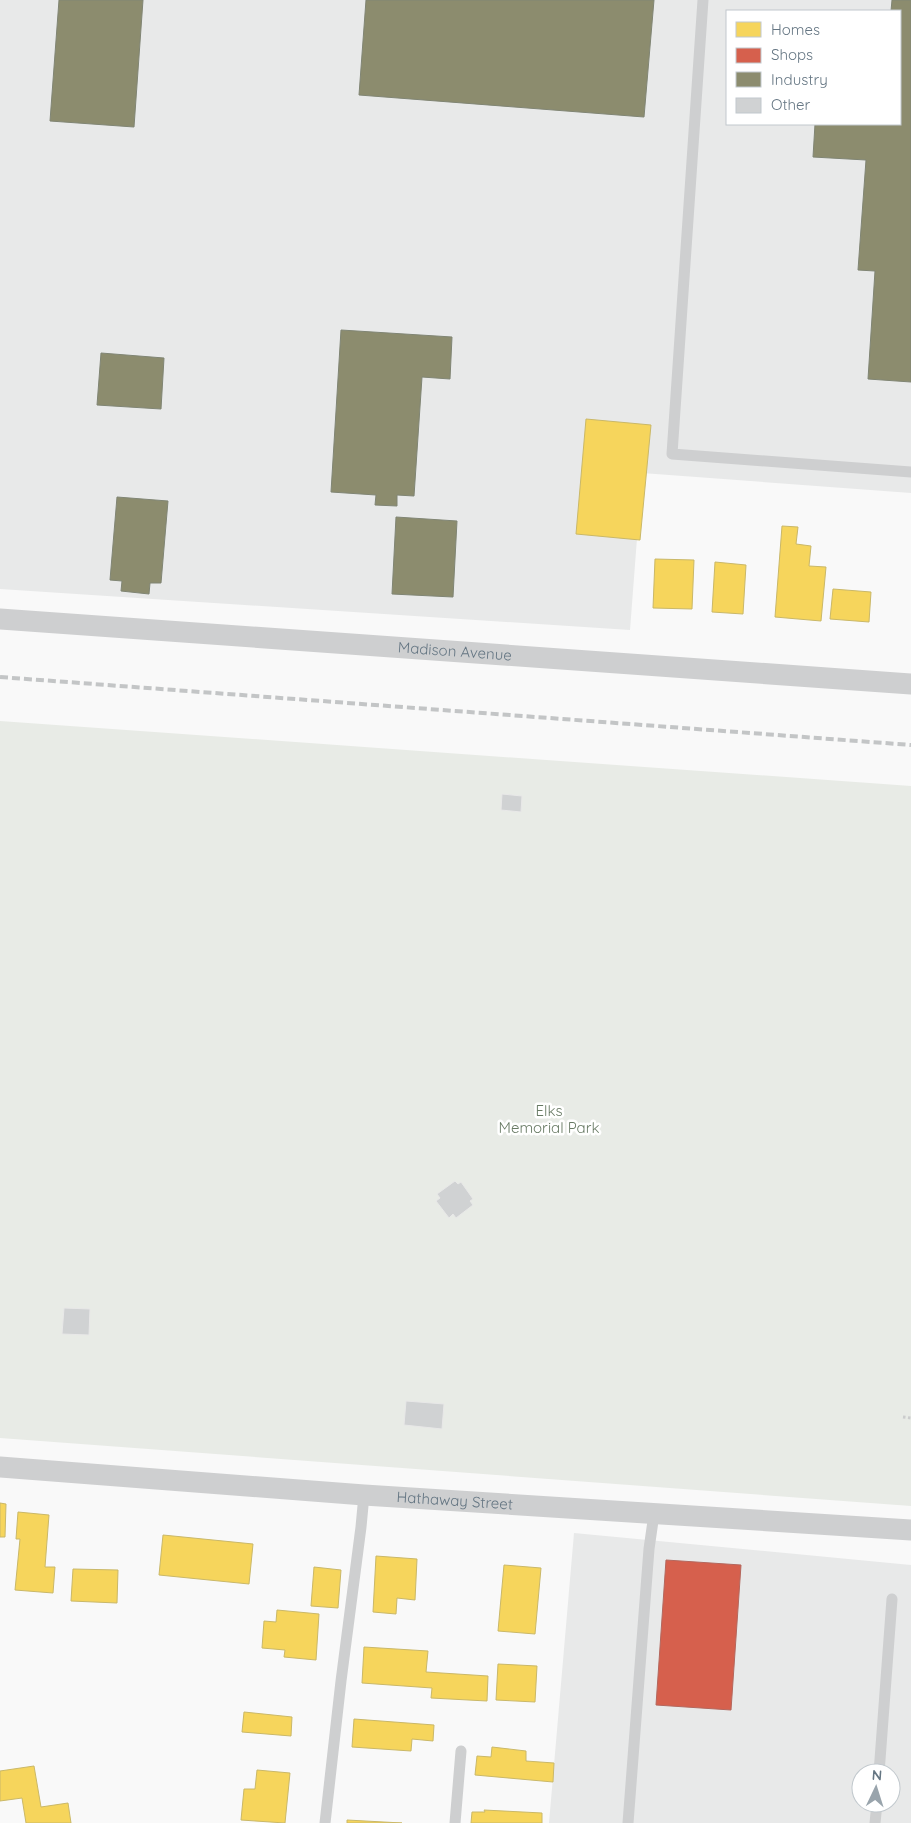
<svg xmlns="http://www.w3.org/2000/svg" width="911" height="1823" viewBox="0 0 911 1823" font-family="Quicksand,sans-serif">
  <rect width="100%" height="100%" fill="#f9f9f9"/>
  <path fill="#e8e9e9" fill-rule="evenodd" d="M0,0H911V493L642,473L630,630L0,589ZM727,11H900V124H727Z
    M574,1533L911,1565V1823H549ZM861,1773H891V1803H861Z"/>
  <path fill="#e8ebe6" d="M0,721L911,786V1506L0,1438Z"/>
  <path fill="#f6d55c" stroke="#cab868" d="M586,419L651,425L640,540L576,534Z
    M782,526L798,527L796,544L811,546L809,566L826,567L821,621L775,617Z
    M655,559L694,560L692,609L653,608Z
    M715,562L746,565L743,614L712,612Z
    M833,589L871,592L869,622L830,619Z
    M0,1503L6,1504L5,1537H0Z
    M18,1512L49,1515L45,1567H55L53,1593L15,1590L20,1539H16Z
    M163,1535L253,1544L249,1584L159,1575Z
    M376,1556L417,1559L415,1600L397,1598L396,1614L373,1612Z
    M504,1565L541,1568L535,1634L498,1631Z
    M314,1567L341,1570L338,1608L311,1606Z
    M73,1569L118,1570L117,1603L71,1601Z
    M277,1610L319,1614L316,1660L284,1657L285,1650L262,1648L264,1621L276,1622Z
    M364,1647L428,1651L426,1672L488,1676L487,1701L431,1698L432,1688L362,1683Z
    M498,1664L537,1666L535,1702L496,1700Z
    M244,1712L292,1717L291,1736L242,1732Z
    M354,1719L434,1725L433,1741L412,1739L411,1751L352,1747Z
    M492,1747L526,1751V1761L554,1763L553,1782L475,1775L477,1756L491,1757Z
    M34,1766L41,1807L68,1803L71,1823H26L22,1798L0,1801V1771Z
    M257,1770L290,1773L285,1823L241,1820L244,1789H255Z
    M484,1810L542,1813V1823H471L472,1812H485Z
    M347,1820L402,1823H347Z"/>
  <path fill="#d6604d" stroke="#b4675d" d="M666,1560L741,1565L731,1710L656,1705Z"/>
  <path fill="#8c8c6e" stroke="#808574" d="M59,0H143L134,127L50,121Z
    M366,0H654L644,117L359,95Z
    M892,0H911V382L868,379L875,271L858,270L866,160L813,157L815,124H900V11H891Z
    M341,330L452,337L450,379L422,377L414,496L397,495V506L375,505L376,495L331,492Z
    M101,353L164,358L161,409L97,405Z
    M117,497L168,501L161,583H150L149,594L121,591L122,581L110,580Z
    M396,517L457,521L453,597L392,594Z"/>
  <path fill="#d0d2d3" stroke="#e8e8e8" d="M502,794L522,796L521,812L501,810Z
    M455,1181L458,1184L461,1182L473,1199L470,1201L473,1205L456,1218L453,1214L449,1218L436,1201L440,1198L437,1194Z
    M64,1308L90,1309L89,1335L62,1334Z
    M406,1401L444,1404L442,1429L404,1425Z"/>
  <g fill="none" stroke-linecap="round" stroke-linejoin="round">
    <path stroke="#cbcccd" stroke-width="3" stroke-dasharray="2.5 2.5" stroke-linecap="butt" d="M903,1417L911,1418"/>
    <path stroke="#cecfd0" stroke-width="11" d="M703,0L672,454L911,472
      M879,1773L892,1599
      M325,1823L341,1681L361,1527L364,1495
      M455,1823L461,1751
      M628,1823L649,1549L654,1514
      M875,1823L877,1803"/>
    <g stroke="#cecfd0" stroke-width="21">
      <path id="s1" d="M0,619L911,684"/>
      <path id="s2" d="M0,1467L364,1495L911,1530"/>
    </g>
    <path stroke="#c3c5c6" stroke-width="4" stroke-dasharray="8 4" stroke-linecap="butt" d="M0,677L911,745"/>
  </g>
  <g text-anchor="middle" stroke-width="5" stroke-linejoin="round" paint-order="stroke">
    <g font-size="15" fill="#657683" stroke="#fff">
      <text dy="5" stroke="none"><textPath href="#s1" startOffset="456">Madison Avenue</textPath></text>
      <text dy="5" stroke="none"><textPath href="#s2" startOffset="456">Hathaway Street</textPath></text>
    </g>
    <g font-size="15" fill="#687a64" stroke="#fff">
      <text x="549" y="1116">Elks<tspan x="549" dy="17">Memorial Park</tspan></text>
    </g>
  </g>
  <rect x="726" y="10" width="175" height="115" fill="#ffffff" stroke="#c1c8cd"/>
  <rect x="736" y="22" width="25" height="15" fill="#f6d55c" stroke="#c1c8cd"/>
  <text x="771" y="35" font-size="15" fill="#657683">Homes</text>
  <rect x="736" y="48" width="25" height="15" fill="#d6604d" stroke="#c1c8cd"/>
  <text x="771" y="60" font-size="15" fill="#657683">Shops</text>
  <rect x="736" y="72" width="25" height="15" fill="#8c8c6e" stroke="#c1c8cd"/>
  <text x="771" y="85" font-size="15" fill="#657683">Industry</text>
  <rect x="736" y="98" width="25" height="15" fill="#d0d2d3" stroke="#c1c8cd"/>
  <text x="771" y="110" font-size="15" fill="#657683">Other</text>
  <g transform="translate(876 1788) rotate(4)"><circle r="24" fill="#ffffff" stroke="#c1c8cd"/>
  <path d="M0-4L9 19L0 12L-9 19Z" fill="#99a4ac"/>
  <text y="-8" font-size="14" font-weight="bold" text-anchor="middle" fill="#657683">N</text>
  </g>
</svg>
